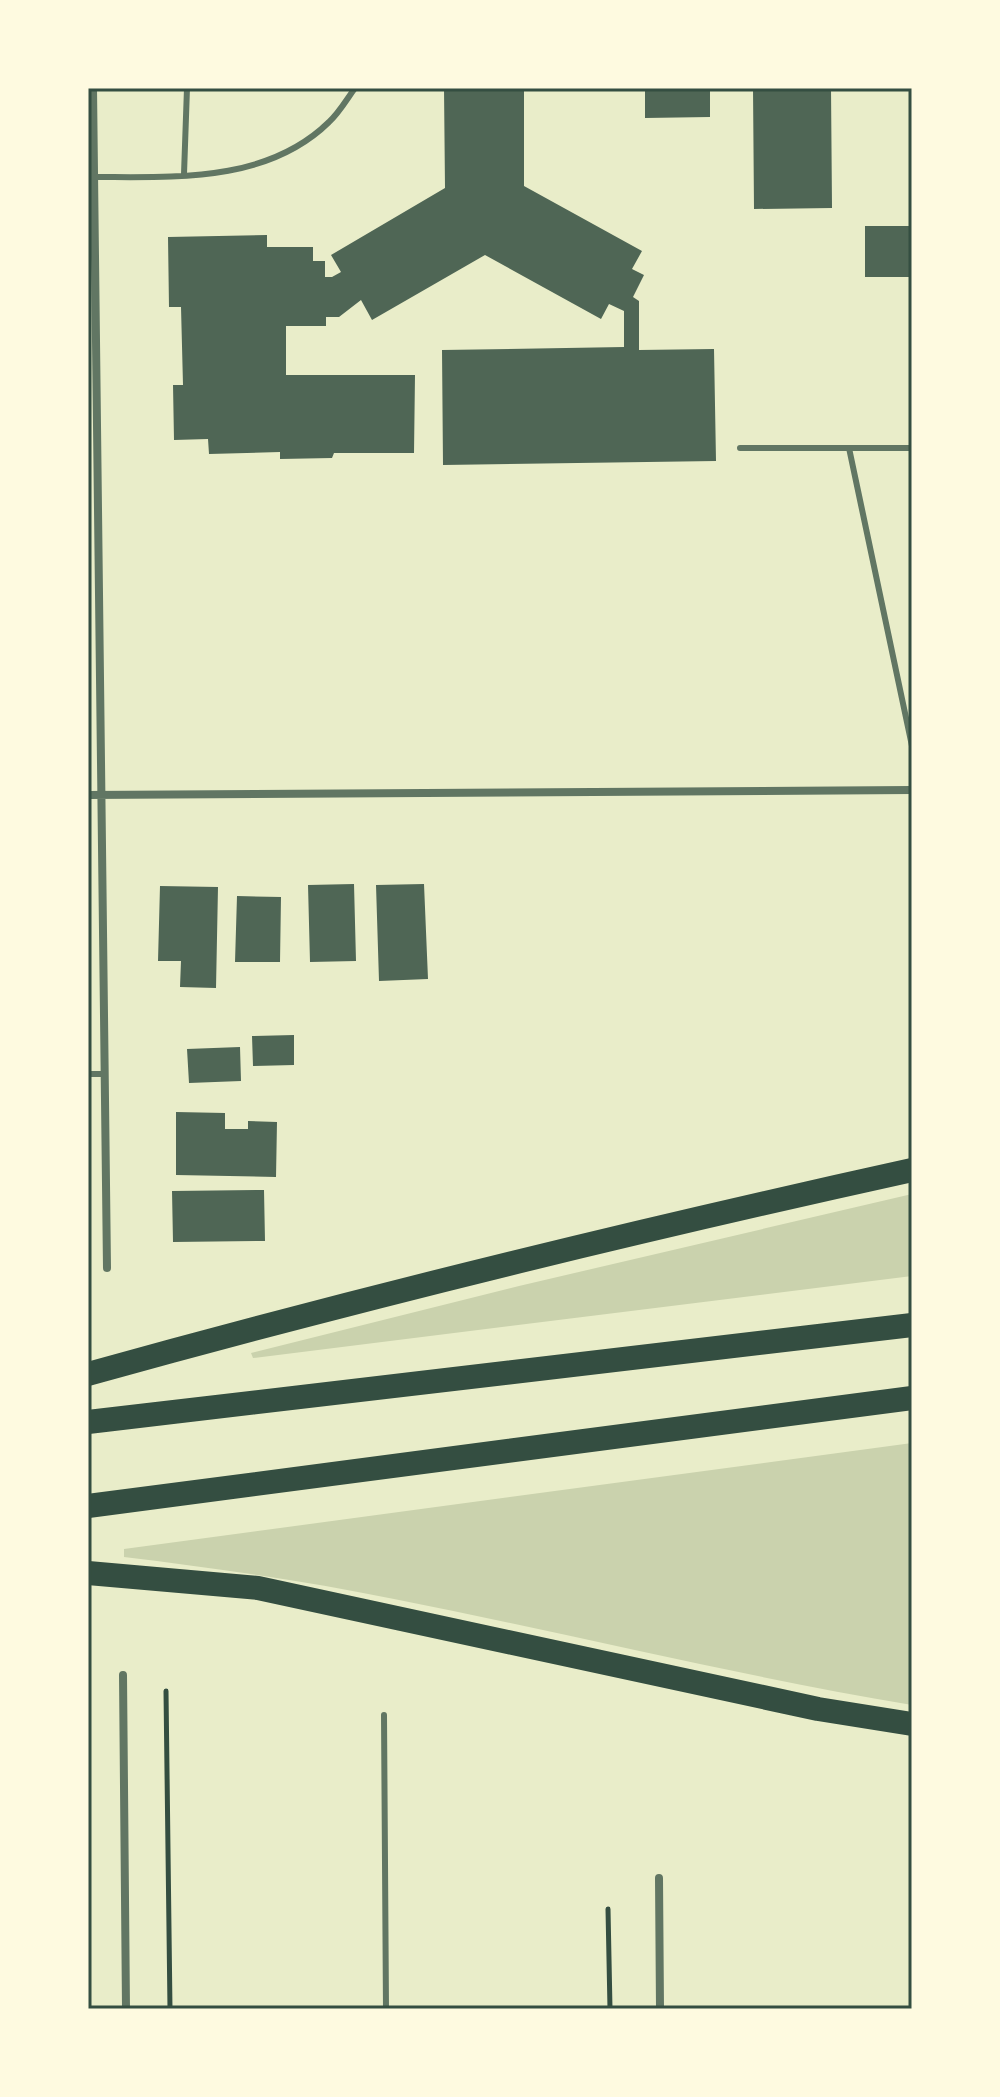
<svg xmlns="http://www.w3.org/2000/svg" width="1000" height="2097" viewBox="0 0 1000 2097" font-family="'PT Sans Narrow',sans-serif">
  <rect width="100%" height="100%" fill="#e9edc9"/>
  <path fill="#cad2ad" d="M912,1194V1276L253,1358L251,1353L519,1286Z
    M912,1443V1705C738,1676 567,1633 394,1599C305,1581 214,1568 124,1557V1549Z"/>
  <path fill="#4f6655" d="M444,88H524V186L642,251L632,269L644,275L633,297L639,301V350L714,349L716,461L443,465L442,350L624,347V311L609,304L601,319L485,255L372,320L361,300L339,317H326V326H286V375H415L414,453H334L332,458L280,459V452L209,454L208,439L174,440L173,385H183L181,307H169L168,237L267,235V247H313V261H325V277H332L341,272L331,255L445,188Z
    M645,88H710V117L645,118Z
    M753,88H831L832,208L754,209Z
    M865,226H912V277H865Z
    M354,884L356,961L310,962L308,885Z
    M424,884L428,979L379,981L376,885Z
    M160,886L218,887L216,988L180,987L181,961H158Z
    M237,896L281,897L280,962H235Z
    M294,1035V1065L253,1066L252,1036Z
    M240,1047L241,1081L189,1083L187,1049Z
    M176,1112L225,1113V1129H248V1121L277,1122L276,1177L176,1175Z
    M264,1190L265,1241L173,1242L172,1191Z"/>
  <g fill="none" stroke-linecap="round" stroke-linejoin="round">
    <path stroke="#344e41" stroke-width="5" d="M166,1691L170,2009
      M608,1909L610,2009"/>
    <path stroke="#617663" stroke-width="6" d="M184,174L187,88
      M94,177C174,177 267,183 329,122C339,113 347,99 355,88
      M740,448H912
      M849,448L912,746
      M88,1074H105
      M384,1715L386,2009"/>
    <path stroke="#617663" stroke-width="8" d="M93,88L107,1268
      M88,795L912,790
      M123,1675L126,2009
      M659,1878L660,2009"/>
    <path stroke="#344e41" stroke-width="24" d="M88,1374C361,1298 635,1231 912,1170
      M88,1422L912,1325
      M88,1506L912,1398
      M88,1573L258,1588L818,1709L912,1724"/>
  </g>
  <rect width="1000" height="2097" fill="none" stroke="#fefae0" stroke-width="180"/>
  <rect x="90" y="90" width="820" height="1917" fill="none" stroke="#344e41" stroke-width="3"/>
</svg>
